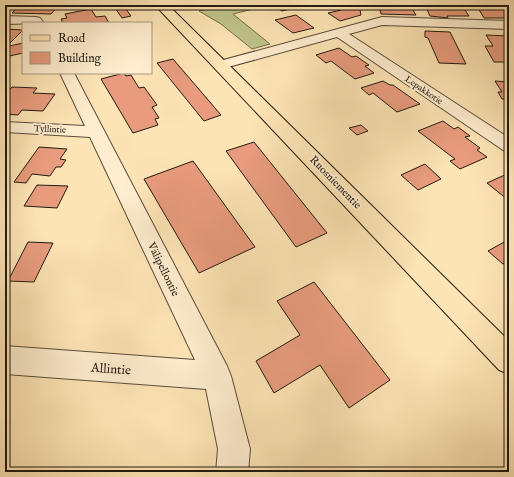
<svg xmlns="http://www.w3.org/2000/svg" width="514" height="477" viewBox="0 0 514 477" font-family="'IM FELL English',serif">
  <rect width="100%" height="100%" fill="#fde4b4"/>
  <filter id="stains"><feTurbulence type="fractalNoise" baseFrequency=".005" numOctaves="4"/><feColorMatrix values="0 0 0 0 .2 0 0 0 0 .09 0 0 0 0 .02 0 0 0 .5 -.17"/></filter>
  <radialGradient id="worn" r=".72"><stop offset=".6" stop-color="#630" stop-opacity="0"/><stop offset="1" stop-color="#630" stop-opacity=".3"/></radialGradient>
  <path fill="#c0c48c" stroke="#706f4e" d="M227,5H269L233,14L270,44L252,49L221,24L199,11Z"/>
  <path fill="#e89c7d" stroke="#211a11" d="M20,5H59L51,14L12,13Z
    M113,5H123L131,16L122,18Z
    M278,5H289L294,8L282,11L274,6Z
    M340,5H359L361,15L340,21L328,13L341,10Z
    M379,5H410L416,15L381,14Z
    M425,5H442L443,8L463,7L469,16H447L448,18L430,16Z
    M494,7H509V18H484L478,8H496Z
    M91,9L96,17L105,16L109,23H63L61,19L67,18L65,14Z
    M296,15L314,28L293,33L275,20Z
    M5,29L23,30L10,43H5Z
    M425,31L450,32L466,64L439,63L428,38L425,37Z
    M486,35L509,36V62H494L485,46H493Z
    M23,43V53L5,57V47Z
    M339,48L352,57L356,56L369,65L365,66L374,73L355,79L331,61L326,63L316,55Z
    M173,59L221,115L204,121L157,63Z
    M124,73L126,76L131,75L139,88L144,87L157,105L152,107L159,118L155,119L158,125L133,133L101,79Z
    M383,81L390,85H393L420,104L397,112L373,93L369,95L361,88Z
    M495,81L509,82V105L505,99H502L498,92H502Z
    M12,87L37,88L33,93L55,94L43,111L22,110L18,115L5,114V96Z
    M443,121L454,129L458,127L470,136L465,137L480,148L477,150L487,157L460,169L450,161L455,159L418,131Z
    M361,125L368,131L357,135L349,128Z
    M254,142L327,233L296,247L226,151Z
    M39,147L67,149L60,159L66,160L61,167H56L50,176L32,174L26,183L14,182Z
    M193,161L255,247L199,273L144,179Z
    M425,164L441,179L418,190L401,175Z
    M509,173V203L506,201L508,200L487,183Z
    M37,185L68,186L57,208L24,206Z
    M506,241L509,243V261L503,264L488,251Z
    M28,242L53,243L34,282L8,281Z
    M314,282L390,380L349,408L320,365L274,393L256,361L300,335L277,301Z
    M309,468L339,472H309Z"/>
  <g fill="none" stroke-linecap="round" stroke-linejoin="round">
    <g stroke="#584c3a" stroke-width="2">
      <path id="minor" d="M5,16L36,17L40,18L44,23L5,24Z
        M382,17L509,21V29L382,25L349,34L509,138V152L503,150L337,37L221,69L216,68L214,65L216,62Z
        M60,73H74L227,366L231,376L250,449L248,472H216L218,449L206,389L5,374V346L195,360L90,137L5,132V122L85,126Z"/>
    </g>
    <g stroke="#211a11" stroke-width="2">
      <path id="major" d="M155,5H168L509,341V374L499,370Z"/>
    </g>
    <use href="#minor" fill="#feedce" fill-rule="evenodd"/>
    <use href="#major" fill="#fde4b4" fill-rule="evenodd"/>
  </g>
  <g text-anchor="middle" stroke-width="4" stroke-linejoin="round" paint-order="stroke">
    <g font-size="9" fill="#211a11" stroke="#feedce">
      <text transform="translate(424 90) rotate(34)" y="3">Lepakkotie</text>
      <text transform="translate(50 129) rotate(3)" y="3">Tyllintie</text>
    </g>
    <g font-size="11" fill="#211a11" stroke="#feedce">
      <text transform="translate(336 182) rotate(46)" y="4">Ruosniementie</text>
      <text transform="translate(164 269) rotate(64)" y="4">Välipellontie</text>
    </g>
    <g font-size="13" fill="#211a11" stroke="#feedce">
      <text transform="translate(111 368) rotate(4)" y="5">Allintie</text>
    </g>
  </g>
  <rect width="514" height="477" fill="none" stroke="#fde4b4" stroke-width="20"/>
  <rect x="6" y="6" width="502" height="465" fill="none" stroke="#211a11" stroke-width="2"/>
  <rect x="10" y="10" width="494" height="457" fill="none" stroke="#211a11"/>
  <rect x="22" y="22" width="130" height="52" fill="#feedce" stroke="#a69982"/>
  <rect x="30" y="35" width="20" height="6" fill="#fde4b4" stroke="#a69982"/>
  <text x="58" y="42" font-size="12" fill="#211a11">Road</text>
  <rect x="30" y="52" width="20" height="12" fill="#e89c7d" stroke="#a69982"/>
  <text x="58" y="62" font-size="12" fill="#211a11">Building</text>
  <rect width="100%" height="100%" filter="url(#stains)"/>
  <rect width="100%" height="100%" fill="url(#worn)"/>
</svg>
